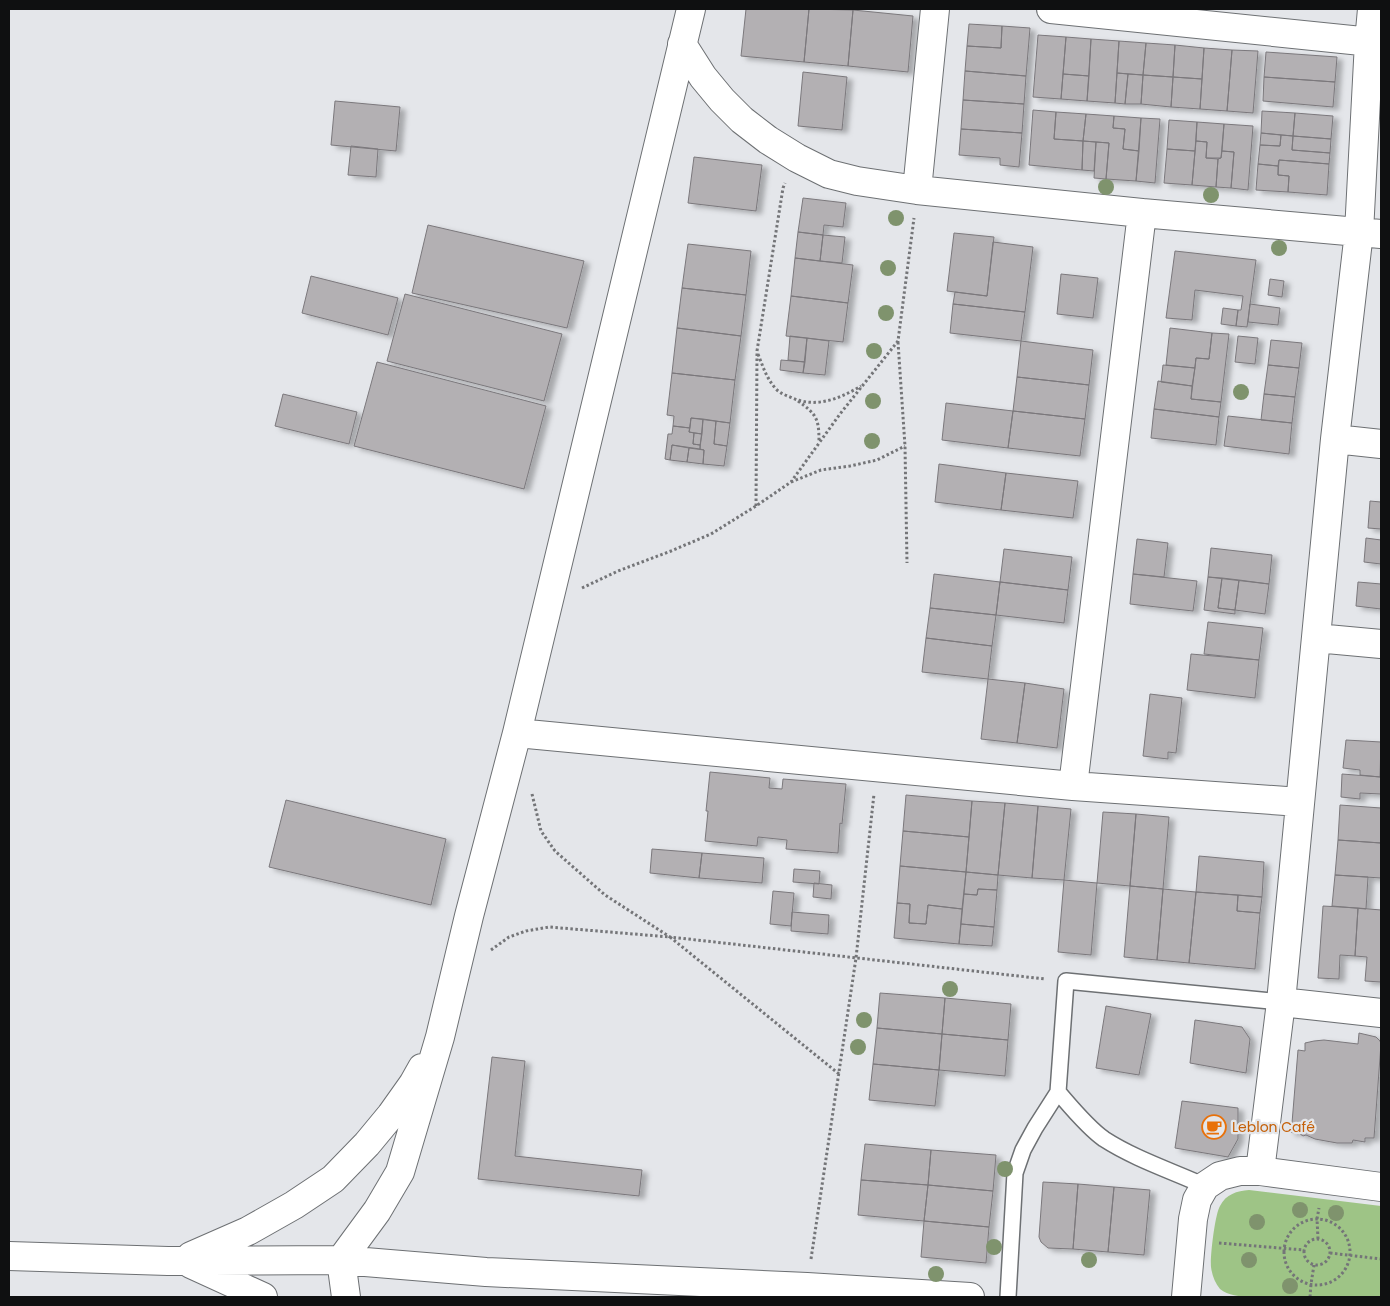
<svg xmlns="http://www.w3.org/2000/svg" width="1390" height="1306" viewBox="0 0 1390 1306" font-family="Poppins,sans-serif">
  <defs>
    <filter id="shadow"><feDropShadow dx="5.5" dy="3" stdDeviation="2.5" flood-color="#0004"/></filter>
  </defs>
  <rect width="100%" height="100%" fill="#e4e6ea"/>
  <path fill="#9ec486" d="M1249,1190L1381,1206V1297H1250C1240,1296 1228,1296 1220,1289C1215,1283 1212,1275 1211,1267C1210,1257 1215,1214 1220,1206C1226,1194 1237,1191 1249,1190Z"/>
  <path fill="#b3b0b3" stroke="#7b787c" filter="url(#shadow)" d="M746,9H809L804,62L741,56Z
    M809,9L853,10L848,66L804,62Z
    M853,10L913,16L908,72L848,66Z
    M969,24L1002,26L1001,48L967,46Z
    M1002,26L1030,28L1026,76L965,71L967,46L1001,48Z
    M1038,35L1066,37L1061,99L1033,97Z
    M1066,37L1091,39L1089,76L1063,74Z
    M1091,39L1119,41L1115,103L1087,101Z
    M1119,41L1146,43L1143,75L1117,73Z
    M1146,43L1175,45L1173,77L1143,75Z
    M1175,45L1204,48L1202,79L1173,77Z
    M1204,48L1232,50L1227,111L1200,109Z
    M1232,50L1258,51L1253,113L1227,111Z
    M1266,52L1337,57L1335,82L1264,77Z
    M965,71L1026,76L1024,104L963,100Z
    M803,72L847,77L842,130L798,126Z
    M1117,73L1128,74L1125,104L1115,103Z
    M1063,74L1089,76L1087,101L1061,99Z
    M1128,74L1143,75L1141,104H1125Z
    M1143,75L1173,77L1171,107L1141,104Z
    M1173,77L1202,79L1200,109L1171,107Z
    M1264,77L1335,82L1333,107L1263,101Z
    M963,100L1024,104L1022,133L961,129Z
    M335,101L400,107L396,151L331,145Z
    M1033,110L1056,112L1054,139L1083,141L1082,170L1029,165Z
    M1262,111L1295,113L1293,136L1261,133Z
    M1056,112L1086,114L1083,141L1054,139Z
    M1295,113L1333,116L1331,139L1293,136Z
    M1086,114L1114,116L1113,128L1125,129L1123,149L1139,151L1136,181L1106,179L1109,143L1083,141Z
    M1114,116L1141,118L1139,151L1123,149L1125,129L1113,128Z
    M1141,118L1160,119L1155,183L1136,181Z
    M1169,120L1197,122L1195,151L1167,149Z
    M1197,122L1224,124L1221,158H1206L1207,142L1196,141Z
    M1224,124L1253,126L1248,190L1231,188L1234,152L1222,151Z
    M961,129L1022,133L1019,167L1000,165V158L959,155Z
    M1261,133L1281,135L1280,146L1260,145Z
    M1281,135L1293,136L1292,150L1330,153L1329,164L1279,160L1278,166L1258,164L1260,145L1280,146Z
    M1293,136L1331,139L1330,153L1292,150Z
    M1083,141L1096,142L1094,171L1082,170Z
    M1196,141L1207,142L1206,158L1218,159L1216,187L1192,185Z
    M1096,142L1109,143L1106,179L1094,178Z
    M351,146L378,149L376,177L348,175Z
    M1167,149L1195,151L1192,185L1164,183Z
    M1222,151L1234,152L1231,188L1216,187L1218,159L1221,158Z
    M694,157L762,165L756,211L688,203Z
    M1279,160L1329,164L1327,195L1288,192L1289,176L1278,175Z
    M1258,164L1278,166V175L1289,176L1288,192L1256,190Z
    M803,198L846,203L843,227L824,225L823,235L798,232Z
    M428,225L584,261L567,328L412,293Z
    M798,232L823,235L820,261L795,258Z
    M954,233L994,237L987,296L947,291Z
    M823,235L845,237L842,263L820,261Z
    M993,242L1033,247L1025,312L953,304L955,292L987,296Z
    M688,244L751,251L746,295L682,288Z
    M1175,251L1256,260L1247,327L1236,326L1238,310H1241L1243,296L1195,290L1192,320L1166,318Z
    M795,258L853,265L848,303L791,296Z
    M1061,274L1098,278L1093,318L1057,314Z
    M311,276L398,298L388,335L302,313Z
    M1270,279L1284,281L1282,297L1268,295Z
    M682,288L746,295L741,336L677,328Z
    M405,294L562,334L544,401L387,361Z
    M791,296L848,303L843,342L786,336Z
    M953,304L1025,312L1021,341L950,333Z
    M1250,304L1280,308L1278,325L1248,322Z
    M1223,308L1238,310L1236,326L1221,324Z
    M677,328L741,336L735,380L672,373Z
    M1170,328L1212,333L1209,359L1196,358L1195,368L1166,365Z
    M1212,333L1229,334L1221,402L1191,399L1196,358L1209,359Z
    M790,336L807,338L805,362L788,360Z
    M1238,336L1258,338L1255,364L1235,362Z
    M807,338L829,341L825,375L803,373Z
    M1271,340L1302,343L1299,368L1268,365Z
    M1021,341L1093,350L1089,385L1017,377Z
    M781,360L805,362L803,373L780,370Z
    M377,362L546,406L524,489L354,446Z
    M1163,365L1195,368L1192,386L1161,382Z
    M1268,365L1299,368L1295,397L1264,394Z
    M672,373L735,380L730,423L691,418L690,428L673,426L674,416L667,415Z
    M1017,377L1089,385L1085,419L1013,411Z
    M1158,381L1192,386L1191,399L1221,402L1219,417L1154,409Z
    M283,394L357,412L349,444L275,426Z
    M1264,394L1295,397L1292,423L1261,420Z
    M946,403L1013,411L1008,448L942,440Z
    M1154,409L1219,417L1216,445L1151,438Z
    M1013,411L1085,419L1080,456L1008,448Z
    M1228,416L1292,423L1289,454L1224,446Z
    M691,418L703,419L702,434L689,432Z
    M703,419L716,421L714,444L727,446L724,466L703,464L704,450L700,449Z
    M716,421L730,423L727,446L714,444Z
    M673,426L690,428L689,432L694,433L693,444L700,445V449L672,445L670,460L665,459L668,434H672Z
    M694,433L702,434L700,445L693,444Z
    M672,445L689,448L687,462L670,460Z
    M689,448L704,450L703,464L687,462Z
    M939,464L1006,473L1001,510L935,502Z
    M1006,473L1078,481L1073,518L1001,510Z
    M1370,501L1381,502V529L1368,528Z
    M1366,538L1381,540V564L1364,562Z
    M1137,539L1168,543L1164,577L1133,574Z
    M1211,548L1272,555L1269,584L1208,577Z
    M1004,549L1072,557L1068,590L1000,582Z
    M934,574L1000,582L996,615L930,608Z
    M1133,574L1197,581L1193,611L1130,604Z
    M1208,577L1222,578L1218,608L1235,610V614L1204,610Z
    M1222,578L1239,580L1235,610L1218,608Z
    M1239,580L1269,584L1265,614L1235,610Z
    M1000,582L1068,590L1064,623L996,615Z
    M1358,582L1381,584V609L1356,606Z
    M930,608L996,615L992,646L926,638Z
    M1208,622L1263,628L1259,660L1204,654Z
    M926,638L992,646L988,679L922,672Z
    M1191,654L1259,660L1255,698L1187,690Z
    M988,679L1025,683L1017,743L981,739Z
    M1025,683L1064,689L1057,748L1017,743Z
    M1150,694L1182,698L1176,753L1168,752V759L1143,756Z
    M1346,740L1381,742L1380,777L1360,775V770L1343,768Z
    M710,772L770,778L769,788L782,789L783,779L846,784L842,824L840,823L838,853L786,849L787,840L758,837L757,846L705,841L708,811H706Z
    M1342,774L1381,777V794L1360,793V799L1341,797Z
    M906,795L972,801L969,837L903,831Z
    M286,800L446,839L431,905L269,867Z
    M972,801L1005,803L998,875L966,872Z
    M1005,803L1038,806L1032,878L998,875Z
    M1340,805L1381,808V843L1338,840Z
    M1038,806L1071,809L1064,880L1032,878Z
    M1103,812L1136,814L1130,886L1097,883Z
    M1136,814L1169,817L1163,889L1130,886Z
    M903,831L969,837L966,872L900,866Z
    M1338,840L1381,843V878L1335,875Z
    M652,849L702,853L699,878L650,873Z
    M702,853L764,858L762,883L699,878Z
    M1199,856L1264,862L1262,897L1196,892Z
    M900,866L966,872L962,909L928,905L926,924L909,923L910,904L897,903Z
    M794,869L820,871L819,884L793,882Z
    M966,872L998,875L997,890L978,889L977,895L964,894Z
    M1335,875L1368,877L1366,909L1332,906Z
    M1064,880L1097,883L1091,955L1058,952Z
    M814,883L832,885L831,899L813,897Z
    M1130,886L1163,889L1157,960L1124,957Z
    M978,889L997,890L994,927L961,924L964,894L977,895Z
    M1163,889L1196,892L1189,963L1157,960Z
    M773,891L794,893L791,926L770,924Z
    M1196,892L1238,895L1237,911L1260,913L1255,969L1189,963Z
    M1238,895L1262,897L1260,913L1237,911Z
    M897,903L910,904L909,923L926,924L928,905L962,909L959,944L894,938Z
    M1323,906L1358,908L1355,956L1340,955L1339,979L1318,978Z
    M1358,908L1381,910V982L1365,981L1367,957L1355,956Z
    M792,912L829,915L828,934L791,931Z
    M961,924L994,927L992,946L959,944Z
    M880,993L945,998L942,1034L877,1028Z
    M945,998L1011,1004L1008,1040L942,1034Z
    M1106,1006L1151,1014L1139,1075L1096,1068Z
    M1195,1020L1242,1027L1250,1039L1246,1073L1190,1063Z
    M877,1028L942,1034L939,1070L873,1064Z
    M1359,1033L1376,1037L1380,1041L1381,1044L1374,1138H1365V1142L1353,1140L1352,1143H1337L1315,1139L1306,1135L1303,1136L1300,1134L1299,1131L1294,1133L1290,1132L1289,1125L1292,1123L1298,1050L1305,1051V1043L1314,1041L1324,1040L1358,1044Z
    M942,1034L1008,1040L1005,1076L939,1070Z
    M492,1057L525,1061L515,1156L642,1170L639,1196L478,1179Z
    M873,1064L939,1070L935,1106L869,1100Z
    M1182,1101L1238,1108V1139L1228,1157L1175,1148Z
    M865,1144L931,1150L928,1185L861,1180Z
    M931,1150L996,1155L993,1191L928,1185Z
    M861,1180L928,1185L924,1221L858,1215Z
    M1043,1182L1078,1184L1073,1249L1048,1248L1041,1242L1039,1237Z
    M1078,1184L1114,1187L1108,1252L1073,1249Z
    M928,1185L993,1191L989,1227L924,1221Z
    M1114,1187L1150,1190L1144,1255L1108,1252Z
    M924,1221L989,1227L986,1263L921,1257Z"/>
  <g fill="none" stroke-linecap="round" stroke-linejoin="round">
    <g stroke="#6d7073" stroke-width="18">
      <path id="lane" d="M1205,1186C1172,1171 1135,1159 1104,1139C1088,1128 1071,1107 1058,1092L1066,981L1281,1002
        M1008,1297L1015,1173L1023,1150L1035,1128L1058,1092"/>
    </g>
    <g stroke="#6d7073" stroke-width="30">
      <path id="street" d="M1051,9L1381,43
        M682,44L703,77L722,100L742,120L768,140L797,158L829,174L857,181L917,190L1142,213L1381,234
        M917,190L935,9
        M1142,213L1073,786L1300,802
        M1335,439L1381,444
        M1316,638L1381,644
        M517,733L1073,786
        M1281,1002L1381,1013
        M1260,1171L1281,1002L1335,439L1359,232L1369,42L1372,9
        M9,1256L168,1261L341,1260L486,1272L807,1287L970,1297
        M191,1256L248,1231L294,1205L333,1179L367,1144L391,1115L413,1084L422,1068
        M191,1264L263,1297
        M346,1297L341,1260L377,1211L400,1172L440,1037L469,916L517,733L691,9
        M1186,1297L1193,1219L1197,1200L1205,1186L1220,1176L1240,1171H1260L1381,1187"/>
    </g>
    <path stroke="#747578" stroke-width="3" stroke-dasharray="2.5 2.5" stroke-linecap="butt" d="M898,342L905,446L907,563
      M758,354C763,367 767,379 776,389C780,393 785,395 790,397C815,409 839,399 861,386
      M798,401C816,414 819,418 819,441
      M791,482L821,470L850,466L877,460L905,446
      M756,506L757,351L783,188L785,183
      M582,588L618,571L671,551L711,534L756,506L791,482L840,414L898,341L914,218
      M532,794L541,831L555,851L605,895L670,937L1045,979
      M491,950L509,937L526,931L549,927L670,937L839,1074
      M1284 1252a33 33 0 1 1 66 0a33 33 0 1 1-66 0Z
      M1318,1239L1317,1219L1319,1208
      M1304 1252a13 13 0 1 1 26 0a13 13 0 1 1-26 0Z
      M1219,1243L1304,1250
      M1330,1253L1381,1259
      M811,1259L856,958L874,794
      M1310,1297L1311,1284L1314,1265"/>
    <use href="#lane" stroke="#fff" stroke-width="15"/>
    <use href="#street" stroke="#fff" stroke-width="28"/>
  </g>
  <g fill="#7f936d">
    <circle cx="1106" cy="187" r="8"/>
    <circle cx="1211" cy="195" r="8"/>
    <circle cx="896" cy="218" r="8"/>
    <circle cx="1279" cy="248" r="8"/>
    <circle cx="888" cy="268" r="8"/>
    <circle cx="886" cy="313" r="8"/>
    <circle cx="874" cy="351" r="8"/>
    <circle cx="1241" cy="392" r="8"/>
    <circle cx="873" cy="401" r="8"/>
    <circle cx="872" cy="441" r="8"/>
    <circle cx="950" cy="989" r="8"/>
    <circle cx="864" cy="1020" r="8"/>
    <circle cx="858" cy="1047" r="8"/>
    <circle cx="1005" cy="1169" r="8"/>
    <circle cx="1300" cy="1210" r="8"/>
    <circle cx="1336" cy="1213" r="8"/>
    <circle cx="1257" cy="1222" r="8"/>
    <circle cx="994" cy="1247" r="8"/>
    <circle cx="1089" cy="1260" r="8"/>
    <circle cx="1249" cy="1260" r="8"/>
    <circle cx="936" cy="1274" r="8"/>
    <circle cx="1290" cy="1286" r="8"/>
  </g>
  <defs>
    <g id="cafe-ring" transform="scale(1.25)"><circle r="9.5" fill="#e4e6ea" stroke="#e8710a" stroke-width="1.5"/><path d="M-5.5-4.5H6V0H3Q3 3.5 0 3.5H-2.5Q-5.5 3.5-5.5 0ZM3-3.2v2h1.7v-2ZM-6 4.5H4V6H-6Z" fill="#e8710a"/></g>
  </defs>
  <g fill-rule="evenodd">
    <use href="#cafe-ring" x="1214" y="1127"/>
  </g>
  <g text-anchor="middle" stroke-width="4.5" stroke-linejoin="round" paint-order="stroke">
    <g font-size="14" fill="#c56008" stroke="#e4e6ea" text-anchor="start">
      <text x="1232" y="1132">Leblon Café</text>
    </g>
  </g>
  <rect width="1390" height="1306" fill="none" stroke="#0f1011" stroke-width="20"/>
</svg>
